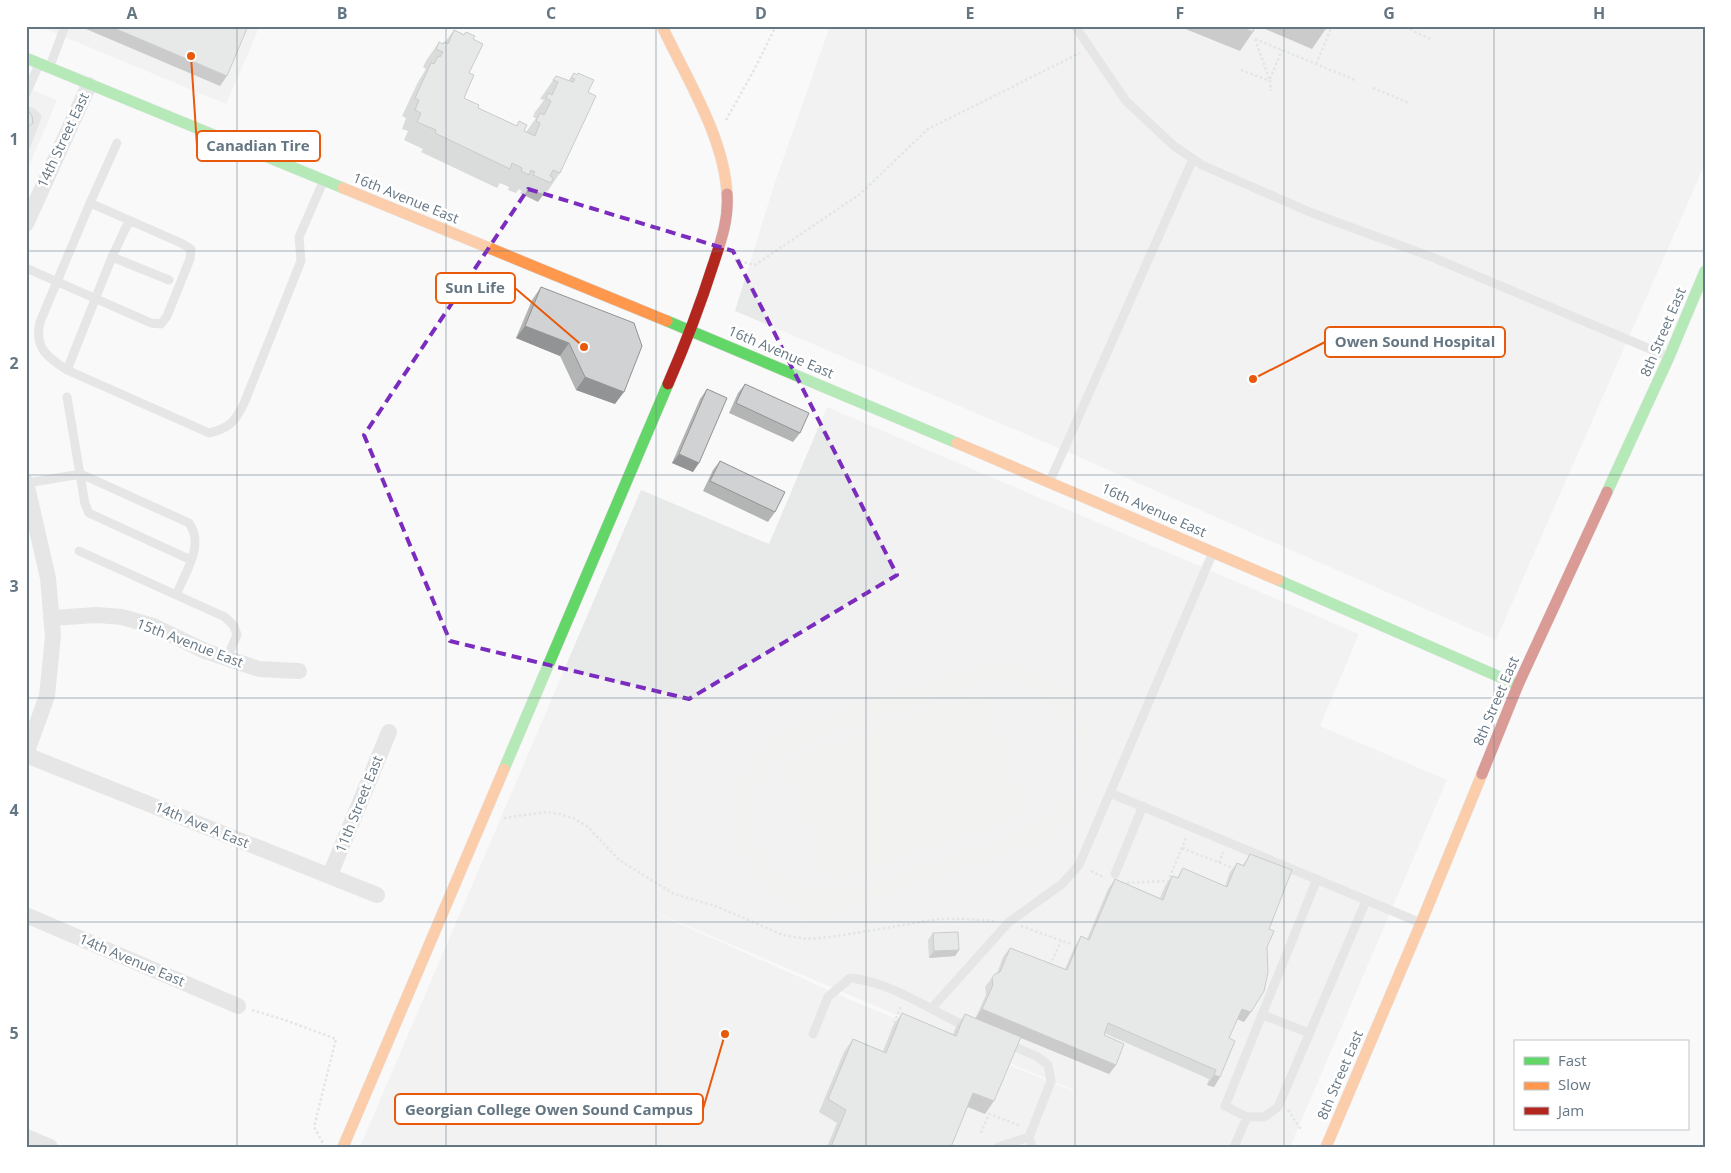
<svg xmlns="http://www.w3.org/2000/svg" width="1731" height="1173" viewBox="0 0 1731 1173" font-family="'Open Sans',sans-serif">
  <rect width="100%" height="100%" fill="#f9f9f9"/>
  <path fill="#e8e9e9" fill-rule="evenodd" d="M38,26H260L226,104Z
    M830,26H1705V164L1496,640L1056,447L735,311L774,185Z
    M26,87L57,100L26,173Z
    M827,407L1359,634L1320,726L1447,780L1290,1147H360L641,490L769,544ZM636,904L1073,1090V1091L853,1001Z"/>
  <path fill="#e8ebe6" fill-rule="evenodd" d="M997,663C1015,665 1036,668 1052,679C1091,704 1103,760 1082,801C1074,817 1060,829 1046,840L802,924L797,910L803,907C787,900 773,894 761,882C757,878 755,873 752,869C729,832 730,785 760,752C770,741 783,735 795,728L971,667ZM997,680C1027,682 1053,696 1067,724C1075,739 1077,756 1074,772C1063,816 1034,827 995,840C978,846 962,852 945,858C911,869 878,882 843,892C815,895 783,886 766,862C742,828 749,782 781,756C797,742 824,737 844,730C886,715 928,701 970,686Z
    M984,691L1026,815L827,884L784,759Z"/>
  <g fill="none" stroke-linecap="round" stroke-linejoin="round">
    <g stroke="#d5d6d7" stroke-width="12">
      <path id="fast" d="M26,58L343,188
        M667,321L957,443
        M1607,492L1669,357L1705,271
        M1278,580L1518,685
        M504,769L668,384"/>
    </g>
    <g stroke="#d5d6d7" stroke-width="12">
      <path id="slow" d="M662,26C686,78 724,136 727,194
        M343,188L667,321
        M957,443L1278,580
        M343,1147L504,769
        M1326,1147L1421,923L1482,774"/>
    </g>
    <g stroke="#d5d6d7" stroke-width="12">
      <path id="jam" d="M668,384C685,345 700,306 713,265C721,241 729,219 727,194
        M1482,774L1518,685L1607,492"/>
    </g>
    <path stroke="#cbcccd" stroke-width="2.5" stroke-dasharray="2.5 2.5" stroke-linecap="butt" d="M1406,26L1415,32L1433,40
      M1255,39L1355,80
      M1255,39L1270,81
      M1316,64L1332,26
      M1241,70L1270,81L1271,91
      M1270,79L1282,50
      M1373,88L1409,103
      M726,120L753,72L776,26
      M735,260L755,265L860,194L928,129L1080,53
      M504,818L545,812L560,814L573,818L587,826L619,860L674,894L718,907L783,935L807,939L838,936L939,919H967L996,921
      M1182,848L1233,868
      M1219,863L1223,852
      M1091,871L1103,877
      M1122,883L1168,881L1187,836
      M1021,926L1071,944
      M1050,965L1061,941
      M252,1010L282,1019L336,1039L314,1127L324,1145
      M894,1023L901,1006
      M1288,1110L1302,1131
      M981,1133L989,1114L1021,1126"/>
    <path stroke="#cecfd0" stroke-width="9" d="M1075,26L1126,101L1174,146L1202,165L1312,213L1432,257L1669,357
      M50,66L65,26
      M26,94L39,64
      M26,110L33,113L37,117L26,146
      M90,203L40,322C34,348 47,357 67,370L209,433C230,428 236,421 245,401L301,261L299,237L323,182
      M112,257L169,280
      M26,268L151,323L161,324L167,316L190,259L191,249L181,243L90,203L117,143
      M67,370L112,257L129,221
      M67,397L85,504L89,513L191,560
      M1050,481L1193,159
      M27,483L81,474L189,523C205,545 185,573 176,595
      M79,551L225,617L234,626L237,635L227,658
      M1110,793L1421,923
      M1115,874L1143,806
      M931,1009L1009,922L1062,884L1079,865L1213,552
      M1263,1015L1309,1033
      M813,1034L828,997L850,978C895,983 928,1010 968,1027
      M1006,1043L1038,1057L1048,1065L1051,1081L1029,1137L1032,1147
      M1247,1117H1264L1278,1107L1366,901
      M998,1147L1029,1137
      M1234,1147L1247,1117L1225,1106L1317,879"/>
    <path stroke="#cecfd0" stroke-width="16" d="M26,224L89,85
      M26,482L48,578L53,636L47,696L26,754
      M51,618L97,615L122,617L153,626L205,651L259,669L299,671
      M26,755L377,895
      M330,875L389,732
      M26,915L238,1006
      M26,1137L50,1147"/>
    <use href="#fast" stroke="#63d668" stroke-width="11"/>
    <use href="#slow" stroke="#ff974d" stroke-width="11"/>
    <use href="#jam" stroke="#b3261e" stroke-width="11"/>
  </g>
  <path fill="#b3b5b5" d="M454,30L464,34L466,32L473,39L469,73L464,98L478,108L516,126L519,121L524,131L526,132L536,118L533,117L535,112L544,100L540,99L556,76L568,81L574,73L588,92L560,173L547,192L546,191L538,202L520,193L522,191L519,189L516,193L508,190L509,187L500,183L497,188L421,152L423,149L404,140L408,131L402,129L406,118L402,116L418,82L426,69L423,67L426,61L439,42L442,44L445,42Z
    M541,287L615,404L576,390L560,356L516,338L532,300Z
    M745,384L800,433L793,442L729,413L738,393Z
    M707,389L693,472L672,463L700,399Z
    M720,461L775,512L768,522L703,491L713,470Z
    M1250,854L1269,929L1267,947L1244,1022L1237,1019L1229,1038L1220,1077L1214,1087L1207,1085L1209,1079L1104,1033V1035L1116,1065L1109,1074L1021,1038L985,1114L967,1107L951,1147H827L837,1123L819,1112L844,1052L853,1039L883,1051L893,1026L902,1013L953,1034L956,1027L965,1014L975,1019L986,995L985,987L995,974L997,973L1003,957L1010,948L1065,969L1075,946L1081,936L1087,939L1108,889L1115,879L1160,898L1165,886L1172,876L1177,878L1183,868L1225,886L1230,872L1237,863L1243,865Z
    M933,933L959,950L955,956L929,958L928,940Z"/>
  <path fill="#929394" d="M79,26H109L227,76L220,86Z
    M1178,26H1238L1253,32L1240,51Z
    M1258,26H1315L1325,30L1312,49Z
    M525,326L569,343L560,356L516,338Z
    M585,377L624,392L615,404L576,390Z
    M679,454L699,463L693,472L672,463Z
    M959,950L955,956L929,958L934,951Z
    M982,1009L1116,1065L1109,1074L975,1019Z
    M1242,1009L1251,1012L1244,1022L1235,1018Z
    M1214,1075L1220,1077L1214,1087L1207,1085Z
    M973,1093L994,1101L985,1114L964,1105Z"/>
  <path fill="#d0d2d3" stroke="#929394" d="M109,26H248L227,76Z
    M1238,26H1255L1253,32Z
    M1315,26H1327L1325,30Z
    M454,30L464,35L466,32L475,36L473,39L483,44L469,73L474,75L464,98L479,105L478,108L517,126L519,121L527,125L524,131L535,136L540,123L536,121L540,113L544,115L551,101L546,98L548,93L552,95L558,82L553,80L556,76L573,82L575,79L571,78L574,73L577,75L578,73L594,80L588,92L596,96L560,173L553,170L550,176L553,178L551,183L533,175L535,172L531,170L529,175L521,171L522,168L512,163L510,169L435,133L436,130L417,122L421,113L415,110L419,100L415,98L431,63L434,64L438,56L440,57L443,52L436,49L439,42L443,44L444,42L448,44Z
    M28,110L32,116L33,123L27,128L26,130V111Z
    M541,287L634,323L642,346L624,392L585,377L569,343L525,326Z
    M745,384L809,413L800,433L736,403Z
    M707,389L727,398L699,463L679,454Z
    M720,461L785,492L775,512L710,481Z
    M1250,854L1292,870L1269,929L1274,931L1267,947L1268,972L1264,991L1251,1012L1242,1009L1229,1038L1235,1041L1220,1077L1214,1075L1216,1070L1108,1023L1104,1035L1124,1044L1116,1065L982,1009L993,985L992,978L995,974L1000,972L1010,948L1067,970L1081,936L1089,940L1115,879L1163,900L1172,876L1178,878L1183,868L1227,887L1237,863L1244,866Z
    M958,932L959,950L934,951L933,933Z
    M902,1013L956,1036L965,1014L1021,1037L994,1101L973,1093L951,1147H831L846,1110L828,1099L853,1039L886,1053Z"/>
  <path d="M0 0H1731V1173H0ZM528,189L733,251L897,575L689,699L450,641L364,435Z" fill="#f9f9f9" fill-opacity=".55" fill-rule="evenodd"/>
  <path fill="none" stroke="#7b2cbf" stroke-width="4" stroke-dasharray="10 6" stroke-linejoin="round" d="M528,189L733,251L897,575L689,699L450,641L364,435Z"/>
  <path fill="none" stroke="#657683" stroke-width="1" stroke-opacity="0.55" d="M237,26V1147M446,26V1147M656,26V1147M866,26V1147M1075,26V1147M1284,26V1147M1494,26V1147M26,251H1705M26,475H1705M26,698H1705M26,922H1705"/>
  <g text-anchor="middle" stroke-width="5" stroke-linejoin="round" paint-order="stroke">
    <g font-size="14" fill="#657683" stroke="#fff">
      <text transform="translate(63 140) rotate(-65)" y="5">14th Street East</text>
      <text transform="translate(406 198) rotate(22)" y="5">16th Avenue East</text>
      <text transform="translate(1663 332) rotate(-67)" y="5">8th Street East</text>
      <text transform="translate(781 352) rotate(23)" y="5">16th Avenue East</text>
      <text transform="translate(1154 510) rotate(24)" y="5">16th Avenue East</text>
      <text transform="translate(190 643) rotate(21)" y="5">15th Avenue East</text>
      <text transform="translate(1496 701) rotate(-67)" y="5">8th Street East</text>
      <text transform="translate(359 804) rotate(-68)" y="5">11th Street East</text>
      <text transform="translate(202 825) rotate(22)" y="5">14th Ave A East</text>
      <text transform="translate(132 960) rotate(23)" y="5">14th Avenue East</text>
      <text transform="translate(1340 1075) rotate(-67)" y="5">8th Street East</text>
    </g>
  </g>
  <path fill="none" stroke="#e8590c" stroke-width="2" d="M191 56L197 146M584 347L515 288M1253 379L1325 342M725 1034L703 1109"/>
  <g fill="#e8590c" stroke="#fff" stroke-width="2">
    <circle cx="191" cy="56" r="5"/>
    <circle cx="584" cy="347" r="5"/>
    <circle cx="1253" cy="379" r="5"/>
    <circle cx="725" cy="1034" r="5"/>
  </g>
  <g fill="#fff" stroke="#e8590c" stroke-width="2">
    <rect x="197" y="131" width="123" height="30" rx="5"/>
    <rect x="436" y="273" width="79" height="30" rx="5"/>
    <rect x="1325" y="327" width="180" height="30" rx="5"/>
    <rect x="395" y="1094" width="308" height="30" rx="5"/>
  </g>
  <g font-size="15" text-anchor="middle" font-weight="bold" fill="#657683">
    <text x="258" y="151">Canadian Tire</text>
    <text x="475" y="293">Sun Life</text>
    <text x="1415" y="347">Owen Sound Hospital</text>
    <text x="549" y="1115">Georgian College Owen Sound Campus</text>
  </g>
  <rect width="1731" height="1173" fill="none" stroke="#ffffff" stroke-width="55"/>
  <rect x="1514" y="1040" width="175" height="90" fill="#ffffff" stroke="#c1c8cd"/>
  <rect x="1524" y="1057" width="25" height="8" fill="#63d668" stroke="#c1c8cd"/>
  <text x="1558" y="1066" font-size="15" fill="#657683">Fast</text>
  <rect x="1524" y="1082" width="25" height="8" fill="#ff974d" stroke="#c1c8cd"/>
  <text x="1558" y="1090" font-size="15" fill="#657683">Slow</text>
  <rect x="1524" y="1107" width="25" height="8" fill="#b3261e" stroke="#c1c8cd"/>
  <text x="1558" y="1116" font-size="15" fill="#657683">Jam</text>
  <rect x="28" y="28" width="1676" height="1118" fill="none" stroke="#657683" stroke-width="2"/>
  <g font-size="16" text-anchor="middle" font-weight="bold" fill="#657683">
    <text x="132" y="19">A</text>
    <text x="342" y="19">B</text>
    <text x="551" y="19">C</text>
    <text x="761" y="19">D</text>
    <text x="970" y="19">E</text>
    <text x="1180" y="19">F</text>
    <text x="1389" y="19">G</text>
    <text x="1599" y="19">H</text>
    <text x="14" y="145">1</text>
    <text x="14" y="369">2</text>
    <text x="14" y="592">3</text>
    <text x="14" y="816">4</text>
    <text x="14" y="1039">5</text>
  </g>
</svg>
